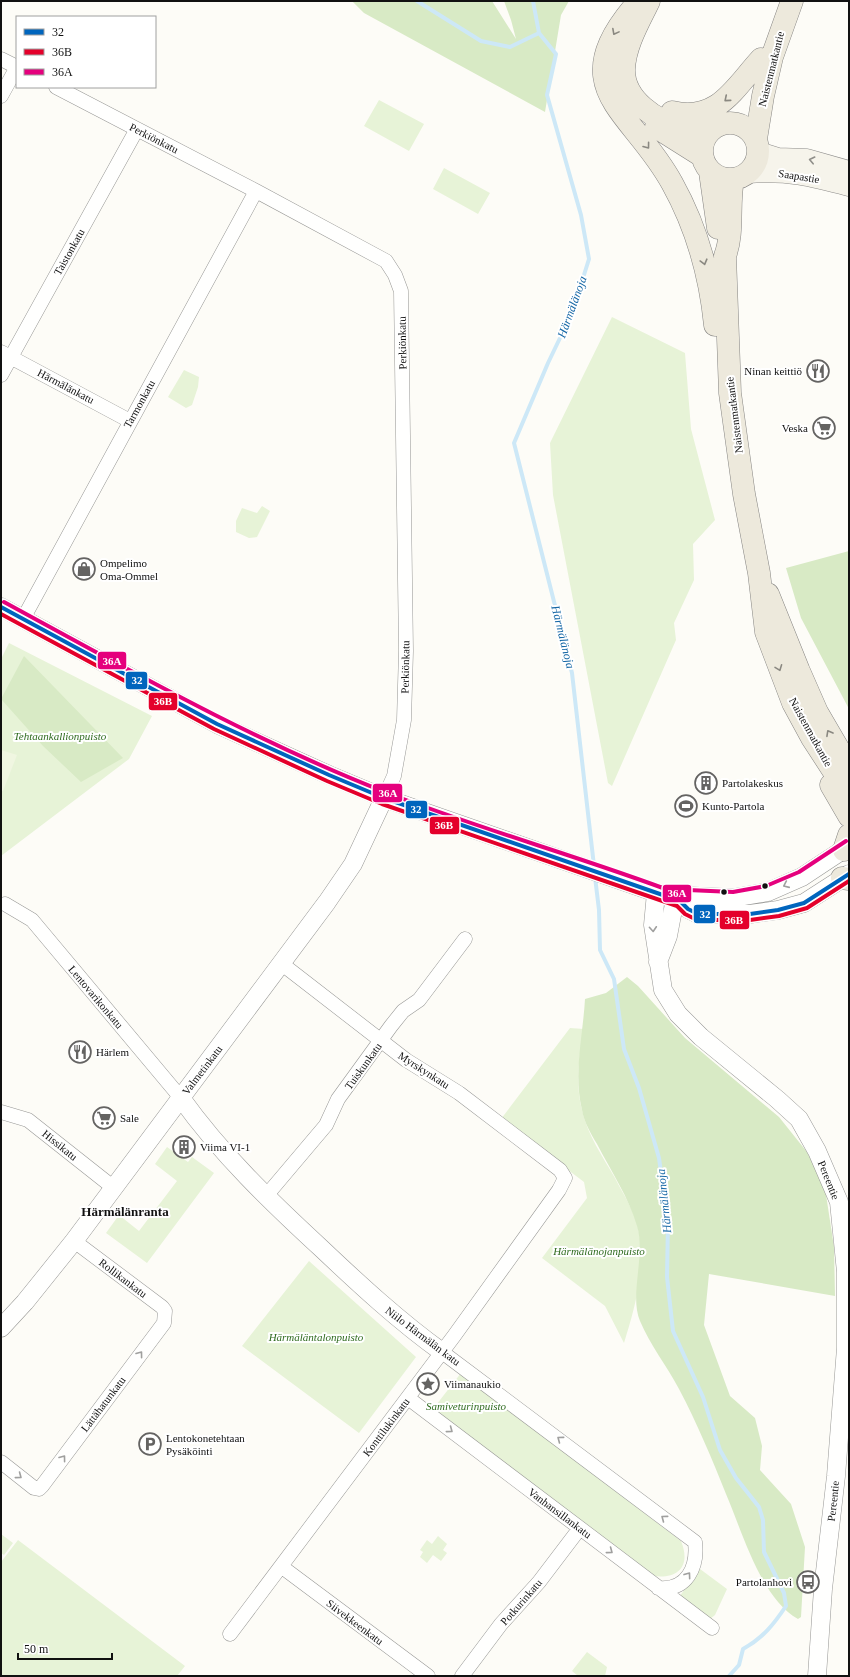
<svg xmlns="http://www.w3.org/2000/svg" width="850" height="1677" viewBox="0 0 850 1677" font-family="Georgia,serif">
  <rect width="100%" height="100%" fill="#fdfcf7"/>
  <path fill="#e7f3d7" d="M379,100L424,124L409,151L364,126Z
    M444,168L490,193L478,214L433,189Z
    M612,317L685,353L691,429L715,520L693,544L694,580L674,623L676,640L612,786L608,783L553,495L550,443Z
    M184,370L199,377L198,387L192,405L186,408L168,397Z
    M262,506L270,511L257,537L249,538L236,532V521L242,508L257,513Z
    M9,643L152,716L129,759L1,856V659Z
    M570,1028L584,1029C579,1056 575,1084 582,1110C587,1134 603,1157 615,1178C623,1194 634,1210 638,1228C647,1266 635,1307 624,1343L605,1306L542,1258L587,1198L584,1182L501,1119Z
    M167,1147L188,1162L192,1157L214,1173L147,1263L106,1233L119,1215L139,1231L177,1181L155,1164Z
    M309,1261L416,1357L359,1433L242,1346Z
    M461,1373L681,1541C691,1565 679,1579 654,1576L433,1409Z
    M1,1534L13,1543L4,1555L1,1553Z
    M438,1536L447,1544L443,1550L447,1553L441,1561L433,1555L427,1563L420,1557L423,1552L420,1550L427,1540L432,1544Z
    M18,1540L185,1666L177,1676H1V1562Z
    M700,1569L727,1589L715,1615L710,1619L679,1597Z
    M587,1652L607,1667L605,1676H578L572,1671Z"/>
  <path fill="#d8eac5" d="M352,1H492L516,39L511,20L504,1H569L561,15L545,112L364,13Z
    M849,551V709L801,618L786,568Z
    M24,656L123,758L81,782L43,746L1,699Z
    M627,977L638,986L685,1038L779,1117L807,1152L825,1188L834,1247L835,1296L709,1274L704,1325L730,1396L755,1418L762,1446L760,1470L791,1504L805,1547L801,1617L798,1619C761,1599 742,1531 726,1494C712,1459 697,1423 679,1389C667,1366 650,1345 640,1321C629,1295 646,1255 637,1226C629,1198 611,1171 597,1144C591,1134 584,1122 582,1110C573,1073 583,1036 585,999L606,993Z"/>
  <path fill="#f0f6e1" d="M1,750L17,755L3,791H1Z"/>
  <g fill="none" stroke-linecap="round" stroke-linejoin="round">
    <path stroke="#cde8f7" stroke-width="4" d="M417,1L481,41L510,47L539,33
      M533,1L539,33L556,54L547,95L581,215L589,259L572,313L548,363L514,443L572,673L594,866
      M595,877L599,910L600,950L614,979L624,1049L639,1088L659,1158L668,1222L667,1277L673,1331L703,1397L720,1450L736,1478L759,1507L763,1520L764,1552L784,1593L786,1606C774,1624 763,1638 743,1649L739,1665L729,1676"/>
    <g stroke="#979795" stroke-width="15">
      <path id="minor" d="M1,59L17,67
        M56,87L256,191L386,261L395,275L401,291L406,651L404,720L394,776L384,798
        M1,96L17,67
        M1,352L130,421
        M1,375L137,129
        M23,619L256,191
        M5,904L32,920L181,1098
        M1,1112L28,1120L114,1188
        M266,1196L326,1125L338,1099L391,1026L403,1011L419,1000L465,939
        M442,1352L695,1542C698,1567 687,1591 658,1588
        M408,1398L712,1628
        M1,1462L34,1488L39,1489L42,1486L164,1323L165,1311L162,1307L74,1241
        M282,1567L428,1676
        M230,1634L454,1336L559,1190L565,1178L560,1170L459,1093L406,1060L282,964
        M462,1676L501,1624L539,1582L580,1528"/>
    </g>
    <g stroke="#979795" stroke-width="19">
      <path id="tertiary" d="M1,607L217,724L329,775L384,798L680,901L688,909L698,914H750L778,910L804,903L849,874
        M656,893L653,925L663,990L678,1014L701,1037L777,1099L799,1119L817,1151L839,1202L846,1272V1348L836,1476L823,1589L817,1676
        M680,901L688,896L733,898L768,892L802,877L849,846
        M658,962L668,936L675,899
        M181,1098C221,1154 271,1202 322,1249C360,1285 399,1321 442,1352
        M1,1328L25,1302L74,1241L327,902L353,864L384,798"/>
    </g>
    <g stroke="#8e8d8b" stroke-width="21">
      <path id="secondary" d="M759,152L778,158L807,159L849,171
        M748,173C788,170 811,176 849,186"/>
    </g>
    <g stroke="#858482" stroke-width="23">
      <path id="primary" d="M639,1C561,89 631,108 672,183C696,226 710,275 715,325
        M649,1C639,22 625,45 624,69C623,99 656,122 683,127C693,129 705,127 716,126
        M672,112C718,123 735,87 761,59
        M702 151a28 28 0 1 1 56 0a28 28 0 1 1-56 0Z
        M656,127L702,156
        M756,139L763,96L772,57L792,1
        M710,172L718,228
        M733,179C728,205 734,232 725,256L730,393L744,494L759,573L766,632L793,703L812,738L849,795
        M768,594L799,671L817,712L849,767
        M831,785L849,816
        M844,850L849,835
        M842,878L849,879"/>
    </g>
    <use href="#minor" stroke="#fffffe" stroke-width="14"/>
    <use href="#tertiary" stroke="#fffffe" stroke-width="18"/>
    <use href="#secondary" stroke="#f6f4eb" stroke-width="20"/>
    <use href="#primary" stroke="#ede9dc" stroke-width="22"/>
    <g stroke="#fff" stroke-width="7">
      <path id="bus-1" d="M1,607L217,724L329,775L384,798L680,901L688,909L698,914H750L778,910L804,903L849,874"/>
    </g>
    <g stroke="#fff" stroke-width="7">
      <path id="bus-2" d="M1,614L214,729L327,781L382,804L677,906L685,914L697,920H750L779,916L807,908L849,881"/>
    </g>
    <g stroke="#fff" stroke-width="7">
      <path id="bus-3" d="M4,602C129,670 252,740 385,792C482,830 582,857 679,894L688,890L733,892L766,886L799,872L846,841"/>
    </g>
    <use href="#bus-1" stroke="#0065bd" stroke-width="4"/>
    <use href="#bus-2" stroke="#e4002b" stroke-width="4"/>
    <use href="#bus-3" stroke="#e5007d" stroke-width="4"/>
  </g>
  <defs><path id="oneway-chevron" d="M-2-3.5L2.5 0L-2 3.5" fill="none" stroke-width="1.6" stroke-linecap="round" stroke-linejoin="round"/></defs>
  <g stroke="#8a8881">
    <use href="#oneway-chevron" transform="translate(615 32) rotate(118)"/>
    <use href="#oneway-chevron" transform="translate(727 99) rotate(140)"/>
    <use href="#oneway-chevron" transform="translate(647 146) rotate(53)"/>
    <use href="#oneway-chevron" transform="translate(704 262) rotate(75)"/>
    <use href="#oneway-chevron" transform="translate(779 668) rotate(69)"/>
    <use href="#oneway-chevron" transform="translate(829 733) rotate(-119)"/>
  </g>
  <use stroke="#8f8e89" href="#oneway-chevron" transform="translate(812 160) rotate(-167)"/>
  <g stroke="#a0a09f">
    <use href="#oneway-chevron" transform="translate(786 885) rotate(156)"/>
    <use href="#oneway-chevron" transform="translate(653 929) rotate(86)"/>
    <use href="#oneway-chevron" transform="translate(140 1354) rotate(-53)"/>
    <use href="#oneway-chevron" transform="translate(450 1430) rotate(37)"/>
    <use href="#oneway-chevron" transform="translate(560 1439) rotate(-143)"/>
    <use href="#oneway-chevron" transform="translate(63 1458) rotate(-53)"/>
    <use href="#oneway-chevron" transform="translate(19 1476) rotate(37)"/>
    <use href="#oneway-chevron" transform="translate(664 1518) rotate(-143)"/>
    <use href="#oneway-chevron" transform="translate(610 1551) rotate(37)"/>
    <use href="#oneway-chevron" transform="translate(688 1575) rotate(-54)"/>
  </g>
  <defs>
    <g id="restaurant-ring" transform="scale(1.15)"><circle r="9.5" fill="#fff" stroke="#646362" stroke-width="1.5"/><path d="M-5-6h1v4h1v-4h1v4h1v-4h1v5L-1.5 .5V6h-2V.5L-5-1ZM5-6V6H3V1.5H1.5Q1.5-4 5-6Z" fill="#646362"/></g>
    <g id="supermarket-ring" transform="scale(1.15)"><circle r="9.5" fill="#fff" stroke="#646362" stroke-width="1.5"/><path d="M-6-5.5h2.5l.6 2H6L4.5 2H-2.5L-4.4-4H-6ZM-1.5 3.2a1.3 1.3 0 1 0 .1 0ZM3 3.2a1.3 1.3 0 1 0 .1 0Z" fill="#646362"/></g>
    <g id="shop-ring" transform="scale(1.15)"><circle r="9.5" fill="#fff" stroke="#646362" stroke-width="1.5"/><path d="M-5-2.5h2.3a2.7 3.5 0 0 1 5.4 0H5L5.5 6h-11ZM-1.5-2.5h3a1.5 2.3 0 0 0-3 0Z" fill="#646362"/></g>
    <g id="building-ring" transform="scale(1.15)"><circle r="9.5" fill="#fff" stroke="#646362" stroke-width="1.5"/><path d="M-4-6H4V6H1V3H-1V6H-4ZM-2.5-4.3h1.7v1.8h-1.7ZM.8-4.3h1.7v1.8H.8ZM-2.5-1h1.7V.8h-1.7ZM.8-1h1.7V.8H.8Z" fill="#646362"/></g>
    <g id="stadium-ring" transform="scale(1.15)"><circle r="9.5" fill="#fff" stroke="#646362" stroke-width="1.5"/><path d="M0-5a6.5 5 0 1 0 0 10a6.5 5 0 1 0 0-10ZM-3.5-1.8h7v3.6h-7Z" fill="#646362"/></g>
    <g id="sight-ring" transform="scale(1.15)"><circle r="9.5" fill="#fff" stroke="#646362" stroke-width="1.5"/><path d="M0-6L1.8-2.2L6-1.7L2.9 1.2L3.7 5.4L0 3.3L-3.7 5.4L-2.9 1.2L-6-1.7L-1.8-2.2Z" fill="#646362"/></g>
    <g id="parking-ring" transform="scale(1.15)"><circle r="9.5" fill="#fff" stroke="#646362" stroke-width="1.5"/><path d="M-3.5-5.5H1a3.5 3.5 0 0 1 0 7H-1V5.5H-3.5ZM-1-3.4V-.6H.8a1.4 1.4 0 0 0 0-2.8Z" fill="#646362"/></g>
    <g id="bus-ring" transform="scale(1.15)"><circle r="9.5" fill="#fff" stroke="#646362" stroke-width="1.5"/><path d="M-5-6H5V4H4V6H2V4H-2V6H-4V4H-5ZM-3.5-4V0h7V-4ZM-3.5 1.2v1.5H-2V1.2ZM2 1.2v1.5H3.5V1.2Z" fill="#646362"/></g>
  </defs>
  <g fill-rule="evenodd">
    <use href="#restaurant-ring" x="818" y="371"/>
    <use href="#supermarket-ring" x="824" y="428"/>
    <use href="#shop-ring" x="84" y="569"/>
    <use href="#building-ring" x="706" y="783"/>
    <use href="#stadium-ring" x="686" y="806"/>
    <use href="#restaurant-ring" x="80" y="1052"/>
    <use href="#supermarket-ring" x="104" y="1118"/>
    <use href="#building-ring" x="184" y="1147"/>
    <use href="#sight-ring" x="428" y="1384"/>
    <use href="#parking-ring" x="150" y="1444"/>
    <use href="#bus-ring" x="808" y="1582"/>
  </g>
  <g fill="#111" stroke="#fff" stroke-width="1.5">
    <circle cx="765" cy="886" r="3.5"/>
    <circle cx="724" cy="892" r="3.5"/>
  </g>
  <g text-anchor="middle" stroke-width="4" stroke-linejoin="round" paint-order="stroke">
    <g font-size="11" fill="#111" stroke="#fff">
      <text transform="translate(771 69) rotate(-76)" y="4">Naistenmatkantie</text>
      <text transform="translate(154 138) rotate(27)" y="4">Perkiönkatu</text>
      <text transform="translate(799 176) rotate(9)" y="4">Saapastie</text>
      <text transform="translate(69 252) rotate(-61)" y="4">Taistonkatu</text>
      <text transform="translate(402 343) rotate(-91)" y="4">Perkiönkatu</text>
      <text transform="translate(66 386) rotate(28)" y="4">Härmälänkatu</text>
      <text transform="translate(139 404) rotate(-61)" y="4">Tarmonkatu</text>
      <text transform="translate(734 415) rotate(-97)" y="4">Naistenmatkantie</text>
      <text transform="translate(405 667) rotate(-89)" y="4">Perkiönkatu</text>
      <text transform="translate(811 732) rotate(61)" y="4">Naistenmatkantie</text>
      <text transform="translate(96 997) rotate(50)" y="4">Lentovarikonkatu</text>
      <text transform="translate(363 1066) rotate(-54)" y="4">Tuiskunkatu</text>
      <text transform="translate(202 1070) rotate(-53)" y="4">Valmetinkatu</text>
      <text transform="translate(424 1070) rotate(33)" y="4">Myrskynkatu</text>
      <text transform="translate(60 1145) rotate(39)" y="4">Hissikatu</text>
      <text transform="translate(829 1180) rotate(68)" y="4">Pereentie</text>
      <text transform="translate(123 1278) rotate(37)" y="4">Rollikankatu</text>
      <text transform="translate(423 1336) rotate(37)" y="4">Niilo Härmälän katu</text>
      <text transform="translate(103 1404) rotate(-53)" y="4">Lättähatunkatu</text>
      <text transform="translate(386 1427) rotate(-53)" y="4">Konttilukinkatu</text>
      <text transform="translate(833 1501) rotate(-84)" y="4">Pereentie</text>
      <text transform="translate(560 1513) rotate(37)" y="4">Vanhansillankatu</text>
      <text transform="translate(521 1602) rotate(-49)" y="4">Potkurinkatu</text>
      <text transform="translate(355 1622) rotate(37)" y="4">Siivekkeenkatu</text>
    </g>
    <g font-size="11" fill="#111" stroke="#fff" text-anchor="start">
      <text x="802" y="375" text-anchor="end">Ninan keittiö</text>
      <text x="808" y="432" text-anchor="end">Veska</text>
      <text x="100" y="567">Ompelimo<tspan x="100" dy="13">Oma-Ommel</tspan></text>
      <text x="722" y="787">Partolakeskus</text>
      <text x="702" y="810">Kunto-Partola</text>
      <text x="96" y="1056">Härlem</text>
      <text x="120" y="1122">Sale</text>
      <text x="200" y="1151">Viima VI-1</text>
      <text x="444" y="1388">Viimanaukio</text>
      <text x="166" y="1442">Lentokonetehtaan<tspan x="166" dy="13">Pysäköinti</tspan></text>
      <text x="792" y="1586" text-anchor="end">Partolanhovi</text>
    </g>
    <g font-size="11" font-style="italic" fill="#2f6b1f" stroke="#fff">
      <text x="60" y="740">Tehtaankallionpuisto</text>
      <text x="599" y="1255">Härmälänojanpuisto</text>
      <text x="316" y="1341">Härmäläntalonpuisto</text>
      <text x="466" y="1410">Samiveturinpuisto</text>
    </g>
    <g font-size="12" font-style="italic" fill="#1768a6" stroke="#fff">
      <text transform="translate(572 307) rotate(-70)" y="4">Härmälänoja</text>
      <text transform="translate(563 637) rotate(76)" y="4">Härmälänoja</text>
      <text transform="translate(664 1201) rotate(-96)" y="4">Härmälänoja</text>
    </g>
    <g font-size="13" font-weight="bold" fill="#111" stroke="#fff">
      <text x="125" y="1216">Härmälänranta</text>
    </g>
  </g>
  <g stroke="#fff" stroke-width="1.5">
    <rect x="97" y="651" width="30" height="19" rx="4" fill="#e5007d"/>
    <rect x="125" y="671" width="23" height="19" rx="4" fill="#0065bd"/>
    <rect x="148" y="692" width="30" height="19" rx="4" fill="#e4002b"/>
    <rect x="372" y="783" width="31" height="20" rx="4" fill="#e5007d"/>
    <rect x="405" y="800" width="23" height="19" rx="4" fill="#0065bd"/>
    <rect x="429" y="816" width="31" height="19" rx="4" fill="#e4002b"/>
    <rect x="662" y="884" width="30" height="19" rx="4" fill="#e5007d"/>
    <rect x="693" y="904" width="23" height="20" rx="4" fill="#0065bd"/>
    <rect x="719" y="910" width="31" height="20" rx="4" fill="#e4002b"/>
  </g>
  <g font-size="11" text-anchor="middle" font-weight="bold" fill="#fff">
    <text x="112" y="665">36A</text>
    <text x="137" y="684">32</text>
    <text x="163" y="705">36B</text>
    <text x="388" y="797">36A</text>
    <text x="416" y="813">32</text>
    <text x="444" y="829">36B</text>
    <text x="677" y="897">36A</text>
    <text x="705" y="918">32</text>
    <text x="734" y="924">36B</text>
  </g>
  <rect width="850" height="1677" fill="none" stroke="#111111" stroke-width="4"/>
  <rect x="16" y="16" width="140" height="72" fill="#ffffff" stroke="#a0a0a0"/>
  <rect x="24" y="29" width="20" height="6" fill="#0065bd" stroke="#a0a0a0"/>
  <text x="52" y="36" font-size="12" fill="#111111">32</text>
  <rect x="24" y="49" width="20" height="6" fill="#e4002b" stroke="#a0a0a0"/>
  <text x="52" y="56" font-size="12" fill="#111111">36B</text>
  <rect x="24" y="69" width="20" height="6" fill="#e5007d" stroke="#a0a0a0"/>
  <text x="52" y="76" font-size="12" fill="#111111">36A</text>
  <path d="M18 1653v6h94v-6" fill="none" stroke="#111111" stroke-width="2"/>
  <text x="24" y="1653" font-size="12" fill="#111111" stroke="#ffffff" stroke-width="3" paint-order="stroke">50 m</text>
</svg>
